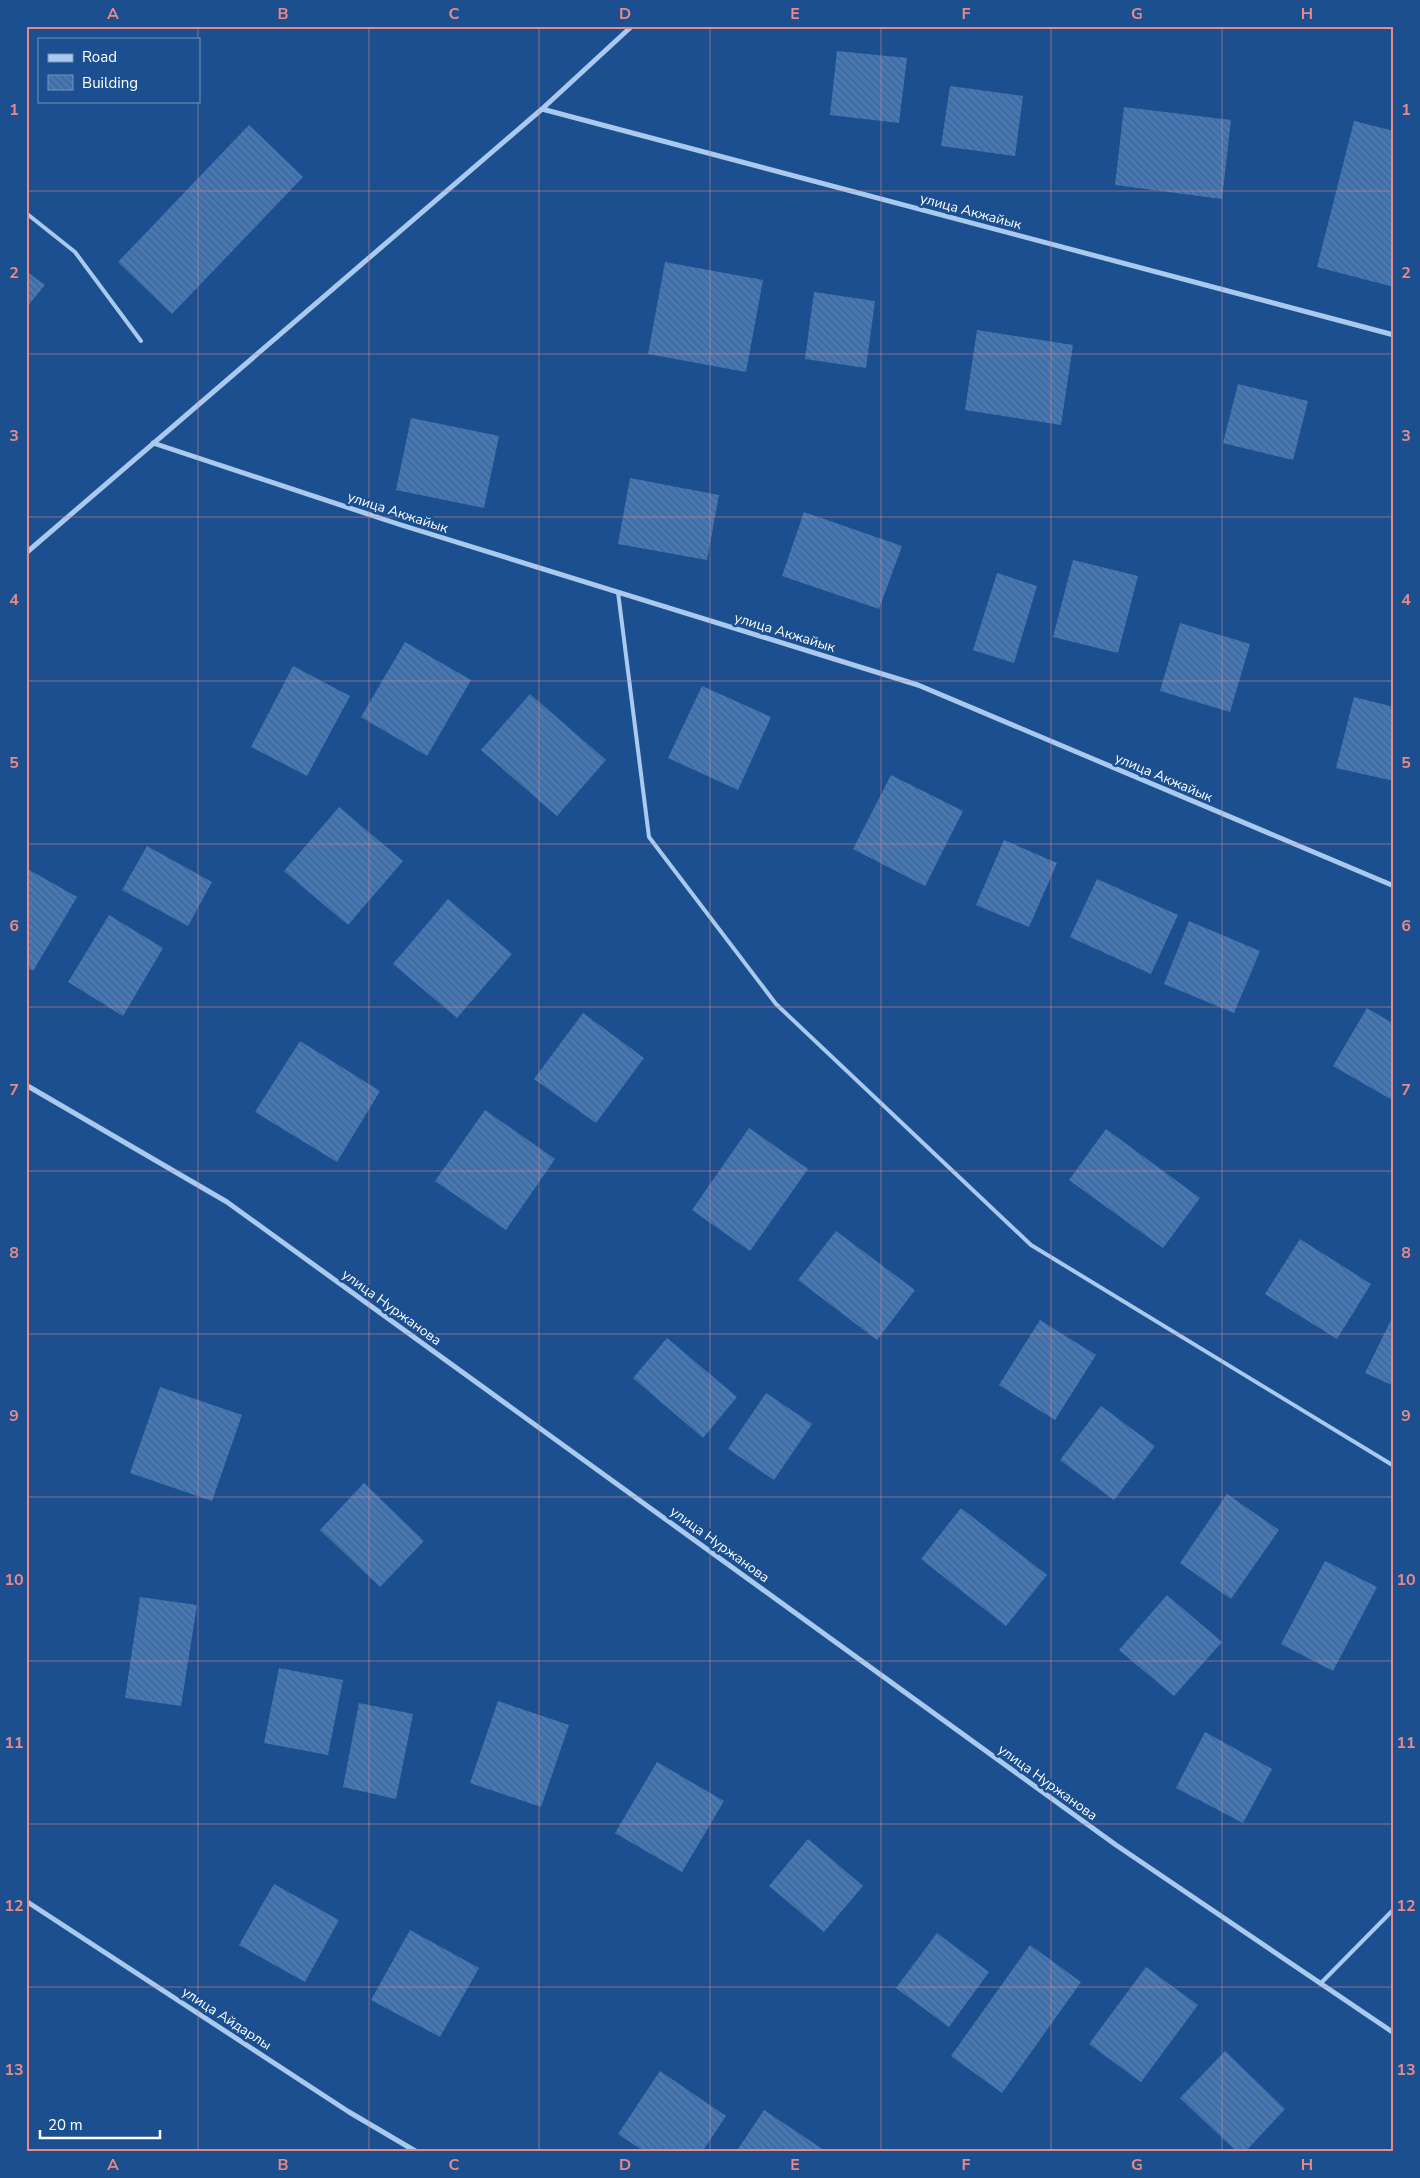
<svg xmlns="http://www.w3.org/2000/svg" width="1420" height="2178" viewBox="0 0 1420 2178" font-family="'Nunito Sans',sans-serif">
  <defs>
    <pattern id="building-back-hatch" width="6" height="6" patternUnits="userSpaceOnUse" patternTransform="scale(1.25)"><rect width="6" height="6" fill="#4478b7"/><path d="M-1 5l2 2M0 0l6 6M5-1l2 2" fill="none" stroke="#486282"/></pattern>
  </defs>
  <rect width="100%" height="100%" fill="#1b4f8f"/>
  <path fill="url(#building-back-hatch)" d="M837,51L907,58L899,123L830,115Z
    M950,86L1023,96L1015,156L941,146Z
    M1124,107L1231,120L1222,199L1115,185Z
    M1354,121L1394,131V287L1317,267Z
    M249,125L303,177L172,314L118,262Z
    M665,262L763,280L746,372L648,354Z
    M26,271L45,285L26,308Z
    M814,292L875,301L866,368L805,359Z
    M977,330L1073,345L1061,425L965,410Z
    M1238,384L1308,401L1293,460L1223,443Z
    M411,418L499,436L484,508L396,490Z
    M630,478L719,495L707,560L618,544Z
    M804,512L902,546L879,609L782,576Z
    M1073,560L1138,576L1118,653L1053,637Z
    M997,573L1037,586L1014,663L973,650Z
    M1180,623L1250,644L1230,712L1160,691Z
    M405,642L471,680L427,756L361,717Z
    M293,666L350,696L307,776L251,747Z
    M702,686L771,717L738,790L668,758Z
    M530,694L606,760L557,816L481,750Z
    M1354,697L1394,707V781L1336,768Z
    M891,775L963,811L925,886L853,849Z
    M339,807L403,861L348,925L284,871Z
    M1004,840L1057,863L1029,927L976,905Z
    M147,846L212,882L188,926L122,890Z
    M26,868L77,897L33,971L26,967Z
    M1097,879L1178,915L1151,974L1070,937Z
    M448,899L512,954L457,1018L393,964Z
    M109,915L163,948L123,1016L68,982Z
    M1189,921L1260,951L1234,1013L1164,984Z
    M1367,1008L1394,1024V1101L1333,1066Z
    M583,1013L644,1058L596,1123L534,1079Z
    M300,1041L380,1091L337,1162L255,1112Z
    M485,1110L555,1159L506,1230L435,1181Z
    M749,1128L808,1169L750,1251L692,1210Z
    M1106,1129L1200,1198L1163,1248L1069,1180Z
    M836,1231L915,1290L877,1340L798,1280Z
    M1300,1239L1371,1284L1337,1339L1265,1294Z
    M1394,1314V1386L1365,1373Z
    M1040,1320L1096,1355L1055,1420L999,1385Z
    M667,1338L737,1397L703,1438L633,1378Z
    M160,1387L242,1415L212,1501L130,1473Z
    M766,1393L812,1424L774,1480L728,1449Z
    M1101,1406L1155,1446L1114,1500L1060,1460Z
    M364,1483L424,1541L380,1587L320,1530Z
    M1227,1494L1279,1530L1231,1599L1180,1563Z
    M961,1508L1047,1575L1006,1626L921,1559Z
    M1325,1561L1377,1587L1333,1671L1281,1644Z
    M1167,1595L1222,1642L1174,1696L1119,1650Z
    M140,1597L197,1605L181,1706L125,1698Z
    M279,1668L343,1680L328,1755L264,1743Z
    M498,1701L569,1725L541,1807L470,1783Z
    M359,1703L413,1714L396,1799L343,1787Z
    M1205,1732L1272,1769L1243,1823L1176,1788Z
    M657,1762L724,1801L682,1872L615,1833Z
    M808,1839L863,1886L824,1932L769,1886Z
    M274,1884L339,1920L305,1982L239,1945Z
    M410,1930L479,1968L440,2037L371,2000Z
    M937,1933L989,1972L949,2027L896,1988Z
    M1030,1945L1081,1982L1002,2093L951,2056Z
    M1146,1967L1198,2005L1141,2082L1089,2044Z
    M1225,2051L1285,2109L1245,2152H1237L1180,2098Z
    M660,2071L726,2116L702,2152H645L618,2134Z
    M764,2110L824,2150L823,2152H736Z"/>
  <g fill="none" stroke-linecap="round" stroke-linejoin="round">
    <path stroke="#a9c9ee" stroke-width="4" d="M26,213L75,252L141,341
      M618,592L649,837L776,1004L1031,1245L1394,1466
      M1321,1983L1394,1909"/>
    <path stroke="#a9c9ee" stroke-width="5" d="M542,109L1394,335
      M153,443L398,524L918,685L1394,886
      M26,553L542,109L632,26
      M26,1085L227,1202L1116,1845L1394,2033
      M26,1901L349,2112L417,2152"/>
  </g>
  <path fill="none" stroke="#e88989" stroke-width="1" stroke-opacity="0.55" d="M198,26V39M369,26V2152M539,26V2152M710,26V2152M881,26V2152M1051,26V2152M1222,26V2152M198,101V2152M26,191H1394M26,354H1394M26,517H1394M26,681H1394M26,844H1394M26,1007H1394M26,1171H1394M26,1334H1394M26,1497H1394M26,1661H1394M26,1824H1394M26,1987H1394"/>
  <g text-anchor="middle" stroke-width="5" stroke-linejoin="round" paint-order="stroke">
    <g font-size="14" fill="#fff" stroke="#1b4f8f">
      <text transform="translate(971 211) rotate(15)" y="5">улица Акжайык</text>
      <text transform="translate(398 512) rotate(18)" y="5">улица Акжайык</text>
      <text transform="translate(785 632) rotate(17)" y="5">улица Акжайык</text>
      <text transform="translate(1164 777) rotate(23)" y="5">улица Акжайык</text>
      <text transform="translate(392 1307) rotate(36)" y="5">улица Нуржанова</text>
      <text transform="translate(720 1544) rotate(36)" y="5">улица Нуржанова</text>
      <text transform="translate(1048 1782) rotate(36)" y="5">улица Нуржанова</text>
      <text transform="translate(227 2018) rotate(33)" y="5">улица Айдарлы</text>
    </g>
  </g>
  <rect width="1420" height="2178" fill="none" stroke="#1b4f8f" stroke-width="55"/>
  <rect x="38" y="38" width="162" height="65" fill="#1b4f8f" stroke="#7695bc"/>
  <rect x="48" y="54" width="25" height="8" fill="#a9c9ee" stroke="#7695bc"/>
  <text x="82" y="62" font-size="15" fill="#ffffff">Road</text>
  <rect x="48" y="75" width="25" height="15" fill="url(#building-back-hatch)" stroke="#7695bc"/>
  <text x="82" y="88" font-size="15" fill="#ffffff">Building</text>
  <path d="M40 2130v8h120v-8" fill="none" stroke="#ffffff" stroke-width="2.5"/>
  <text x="48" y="2130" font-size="15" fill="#ffffff" stroke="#1b4f8f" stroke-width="4" paint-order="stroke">20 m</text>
  <rect x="28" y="28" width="1364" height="2122" fill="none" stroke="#e88989" stroke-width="2"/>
  <g font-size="16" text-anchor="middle" font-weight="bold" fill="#e88989">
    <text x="113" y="19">A</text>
    <text x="283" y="19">B</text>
    <text x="454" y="19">C</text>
    <text x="625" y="19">D</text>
    <text x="795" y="19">E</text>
    <text x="966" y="19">F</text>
    <text x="1137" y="19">G</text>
    <text x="1307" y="19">H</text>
    <text x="14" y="115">1</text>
    <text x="1406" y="115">1</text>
    <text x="14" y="278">2</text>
    <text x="1406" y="278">2</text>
    <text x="14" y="441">3</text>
    <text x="1406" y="441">3</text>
    <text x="14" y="605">4</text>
    <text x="1406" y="605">4</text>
    <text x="14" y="768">5</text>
    <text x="1406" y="768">5</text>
    <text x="14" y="931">6</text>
    <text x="1406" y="931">6</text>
    <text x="14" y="1095">7</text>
    <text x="1406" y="1095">7</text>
    <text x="14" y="1258">8</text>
    <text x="1406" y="1258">8</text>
    <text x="14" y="1421">9</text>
    <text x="1406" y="1421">9</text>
    <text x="14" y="1585">10</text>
    <text x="1406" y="1585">10</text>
    <text x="14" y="1748">11</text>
    <text x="1406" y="1748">11</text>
    <text x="14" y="1911">12</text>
    <text x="1406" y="1911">12</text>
    <text x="14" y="2075">13</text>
    <text x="1406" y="2075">13</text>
    <text x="113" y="2170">A</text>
    <text x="283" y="2170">B</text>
    <text x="454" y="2170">C</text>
    <text x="625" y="2170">D</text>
    <text x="795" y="2170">E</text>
    <text x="966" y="2170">F</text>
    <text x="1137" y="2170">G</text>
    <text x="1307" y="2170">H</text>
  </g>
</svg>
